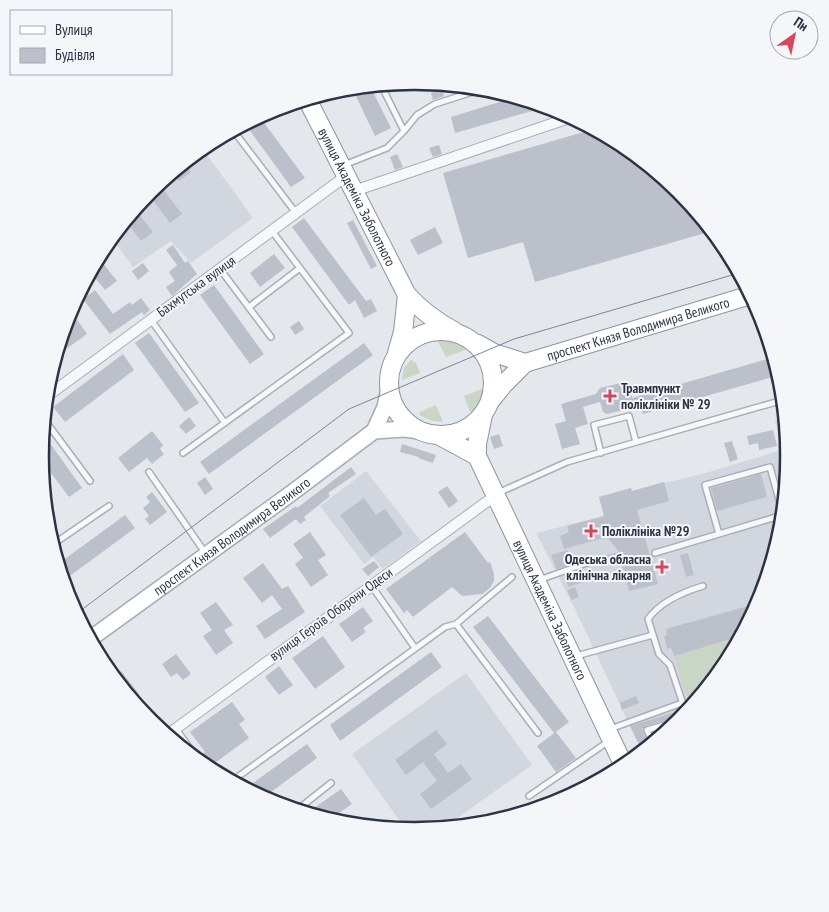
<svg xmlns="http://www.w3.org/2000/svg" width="829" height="912" viewBox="0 0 829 912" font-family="'PT Sans Narrow',sans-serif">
  <rect width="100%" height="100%" fill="#e4e7ec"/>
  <path fill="#d2d6de" d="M202,148L253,218L191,263L171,241L133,267L112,238L150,191Z
    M785,417L789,456L782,529L760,600L726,664L681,719L678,711L630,726L575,609L536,533L604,516L599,497L631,488L632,491L702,474L782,450L775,420Z
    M366,471L421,541L383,569L373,557L364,564L320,506Z
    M466,673L532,765L443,828L414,830H406L352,754Z"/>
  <path fill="#c9d6c5" d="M447,339L461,344L468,349L446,357L438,342L442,340Z
    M411,360L416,363L420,373L402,380L404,368Z
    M484,388C484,398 478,408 470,412L464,396Z
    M436,405L443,422L432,421L419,415L420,412Z
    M741,636L726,664L690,708L674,656Z"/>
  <path fill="#bbc0ca" d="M370,86L391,128L375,136L352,88Z
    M442,89L444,96L433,100L431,93Z
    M516,97L546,107L455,133L451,117Z
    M259,116L305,178L291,187L245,124Z
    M594,129L623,145L680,191L712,231L535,282L523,242L468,258L443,173Z
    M439,145L442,154L433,157L429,148Z
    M397,154L403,167L395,170L390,157Z
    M184,163L191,172L179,181L172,173Z
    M159,184L182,214L170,223L148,194Z
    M135,209L153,232L141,241L126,221Z
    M304,218L366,301L371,299L377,311L364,318L355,300L349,305L292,227Z
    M353,220L377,266L371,269L347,223Z
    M435,227L443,243L418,255L410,240Z
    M173,245L185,263L188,261L197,274L172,296L166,287L175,281L169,272L177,265L166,250Z
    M274,254L285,268L260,287L250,273Z
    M98,257L117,281L105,290L90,272Z
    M143,263L149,271L138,280L132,271Z
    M214,285L264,354L250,364L200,295Z
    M95,290L113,314L130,302L132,305L141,298L150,310L144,315L142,312L110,334L83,299Z
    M76,318L87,334L55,357L64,327Z
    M299,321L304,329L295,335L290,327Z
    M149,333L199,403L185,412L135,343Z
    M364,343L373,355L209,474L200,462Z
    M123,354L134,370L65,422L53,407Z
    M774,357L780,375L643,414L640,406L607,414L603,412L600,402L583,407L588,424L575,428L580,444L562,449L555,424L566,421L561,404L596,394L600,388L625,382L628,384L632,398Z
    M189,417L196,426L186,434L179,426Z
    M773,430L777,446L759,450L758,443L749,445L747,436Z
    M152,431L163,445L160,449L164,454L152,464L147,458L129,472L118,458Z
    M42,432L82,488L69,497L40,458Z
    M499,434L503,446L494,449L490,437Z
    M732,441L738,459L730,462L724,443Z
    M402,444L436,455L433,463L418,458L419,457L400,452Z
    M351,467L356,474L328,493L330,496L304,517L306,520L300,524L296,519L270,538L263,529L296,506L297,508Z
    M761,474L767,497L717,511L711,488Z
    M205,477L213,489L205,495L197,483Z
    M664,482L669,501L637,510L658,584L629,591L621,560L605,564L603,556L619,552L607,537L564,549L560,536L569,532L567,526L604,516L599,497L631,488L632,491Z
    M447,486L458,501L449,508L438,492Z
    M152,492L167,512L150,525L145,519L149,516L143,508L150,502L146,497Z
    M364,498L376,515L385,509L403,534L371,557L340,515Z
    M125,515L135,528L63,581L58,564Z
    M310,532L326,555L318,560L328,575L311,587L295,564L303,558L293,544Z
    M465,532L488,563L490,562L494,574V581L490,588L482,594L462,596L452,587L413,617L407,610L404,613L386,589Z
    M568,550L572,560L571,564L556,569L551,555Z
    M688,553L694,575L686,577L680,555Z
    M374,561L379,567L368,576L362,569Z
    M263,563L282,589L288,586L305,612L265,639L256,626L282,609L272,595L262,603L243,578Z
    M590,571L593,579L568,587L565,575L574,572L575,576Z
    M575,587L579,597L572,600L567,590Z
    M216,602L233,625L224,630L233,643L216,655L203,636L212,630L200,613Z
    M759,603L741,636L674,656L671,648L667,649L664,636L667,635L666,629Z
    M363,607L373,621L363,628L366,632L352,642L339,624Z
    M488,616L569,722L556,732L576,758L556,772L537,746L554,733L473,627Z
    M323,636L345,667L315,689L292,658Z
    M431,652L442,667L340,741L330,725Z
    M176,654L191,674L183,680L177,673L171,677L162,664Z
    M279,666L293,685L279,695L265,677Z
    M121,671L139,694L132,699L113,676Z
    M636,696L639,703L622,710L620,703Z
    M232,702L245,720L239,724L249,738L208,768L196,759L205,752L190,732Z
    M678,711L681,719L674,725L672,720H667L646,726L642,729L649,745L642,751L630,726Z
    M436,730L447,744L434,754L448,773L461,764L472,779L431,809L420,794L437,781L423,762L406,775L395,760Z
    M307,744L317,758L263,798L246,788Z
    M341,789L352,804L329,820L307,813Z"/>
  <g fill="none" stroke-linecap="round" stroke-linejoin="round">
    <g stroke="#a9aeb7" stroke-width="8">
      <path id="lane" d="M381,85L404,131
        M233,130L296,213
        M344,165L387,148L404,131L417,115L435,104L485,88
        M220,269L271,337
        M249,307L300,268
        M151,320L225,423
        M44,419L90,481
        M183,453L349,333L272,231
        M601,453L594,425L629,416L636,442
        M149,472L206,554
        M498,493L567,462L783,400
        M719,534L705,485L770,467L783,514
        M52,545L109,506
        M655,553L783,515
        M539,580L595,560
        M371,585L415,648
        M456,624L538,733
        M576,656L653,635
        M686,713L670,665L659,654L648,619C661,601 683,592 703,586
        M176,729L191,750V755
        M610,729L682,703
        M653,743L647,730L668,724L669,729
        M232,781L445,627L456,624L512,577
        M529,796L609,741
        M297,810L331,783"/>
    </g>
    <g stroke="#a9aeb7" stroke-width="12">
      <path id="street" d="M354,191L572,117
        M46,397L346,176
        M167,735L496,495"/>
    </g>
    <g stroke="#a3abb8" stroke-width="18">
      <g id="primary">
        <path d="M374,431L404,429L420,431"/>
        <path id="s1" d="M90,639L293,492L374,431L385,407L389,389"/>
      </g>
    </g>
    <g stroke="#8b94a3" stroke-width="20">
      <g id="highway">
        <path id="s2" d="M307,99L407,295C421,310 435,321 454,331"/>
        <circle cx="441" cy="383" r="52"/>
        <path id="s3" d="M478,344L494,353L525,363L751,295"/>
        <path d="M397,353L403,332L407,295"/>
        <path d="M491,400L503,385L525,363"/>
        <path id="s4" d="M483,415L477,444V456L624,766"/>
        <path d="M438,435L477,456"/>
      </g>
    </g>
    <use href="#lane" stroke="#f7f8fa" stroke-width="5"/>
    <use href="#street" stroke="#f7f8fa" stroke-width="10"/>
    <use href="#primary" stroke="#fff" stroke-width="15"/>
    <use href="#highway" stroke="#fff" stroke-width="18"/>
    <path stroke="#7d8696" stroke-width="1" d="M76,614L349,409L514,339L739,273"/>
  </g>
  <g fill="#d1495b" stroke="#f4f6f9" stroke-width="2">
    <path d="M607.5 388.5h5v5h5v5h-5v5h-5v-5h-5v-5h5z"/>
    <path d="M588.5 523.5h5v5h5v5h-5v5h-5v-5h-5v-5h5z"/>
    <path d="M659.5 559.5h5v5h5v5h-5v5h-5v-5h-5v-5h5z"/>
  </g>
  <g text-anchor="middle" stroke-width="4" stroke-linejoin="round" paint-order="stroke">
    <g font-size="14" fill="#2b3445" stroke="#f4f6f9">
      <text dy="5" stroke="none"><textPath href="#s2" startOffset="110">вулиця Академіка Заболотного</textPath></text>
      <text transform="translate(196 286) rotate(-36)" y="5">Бахмутська вулиця</text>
      <text dy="5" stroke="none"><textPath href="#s3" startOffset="169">проспект Князя Володимира Великого</textPath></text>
      <text dy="5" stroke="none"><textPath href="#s1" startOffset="175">проспект Князя Володимира Великого</textPath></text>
      <text dy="5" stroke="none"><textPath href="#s4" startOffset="212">вулиця Академіка Заболотного</textPath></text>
      <text transform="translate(331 614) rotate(-36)" y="5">вулиця Героїв Оборони Одеси</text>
    </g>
    <g font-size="14" font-weight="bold" fill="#2b3445" stroke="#f4f6f9" text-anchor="start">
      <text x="621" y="393">Травмпункт<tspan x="621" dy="16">поліклініки № 29</tspan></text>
      <text x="602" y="536">Поліклініка №29</text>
      <text x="651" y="564" text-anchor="end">Одеська обласна<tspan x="651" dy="16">клінічна лікарня</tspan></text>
    </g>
  </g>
  <path d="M0 0H829V912H0ZM414 90H415A365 365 0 0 1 780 455V457A365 365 0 0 1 415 822H414A365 365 0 0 1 49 457V455A365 365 0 0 1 414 90Z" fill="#f4f6f9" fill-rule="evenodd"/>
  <path fill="none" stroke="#2b3445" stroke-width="2.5" d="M414 90H415A365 365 0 0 1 780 455V457A365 365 0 0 1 415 822H414A365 365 0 0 1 49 457V455A365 365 0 0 1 414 90Z"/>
  <rect x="10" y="10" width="162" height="65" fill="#f4f6f9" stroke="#a4a8b1"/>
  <rect x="20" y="26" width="25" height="8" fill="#ffffff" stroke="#a4a8b1"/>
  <text x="55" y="35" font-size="15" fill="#2b3445">Вулиця</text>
  <rect x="20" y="48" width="25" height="15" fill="#bbc0ca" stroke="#a4a8b1"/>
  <text x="55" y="60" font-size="15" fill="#2b3445">Будівля</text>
  <g transform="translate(794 35) rotate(33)"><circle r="24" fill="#f4f6f9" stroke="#a4a8b1"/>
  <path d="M0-4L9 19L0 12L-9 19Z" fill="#d1495b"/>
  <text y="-8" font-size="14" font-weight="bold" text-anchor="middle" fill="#2b3445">Пн</text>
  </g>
</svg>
